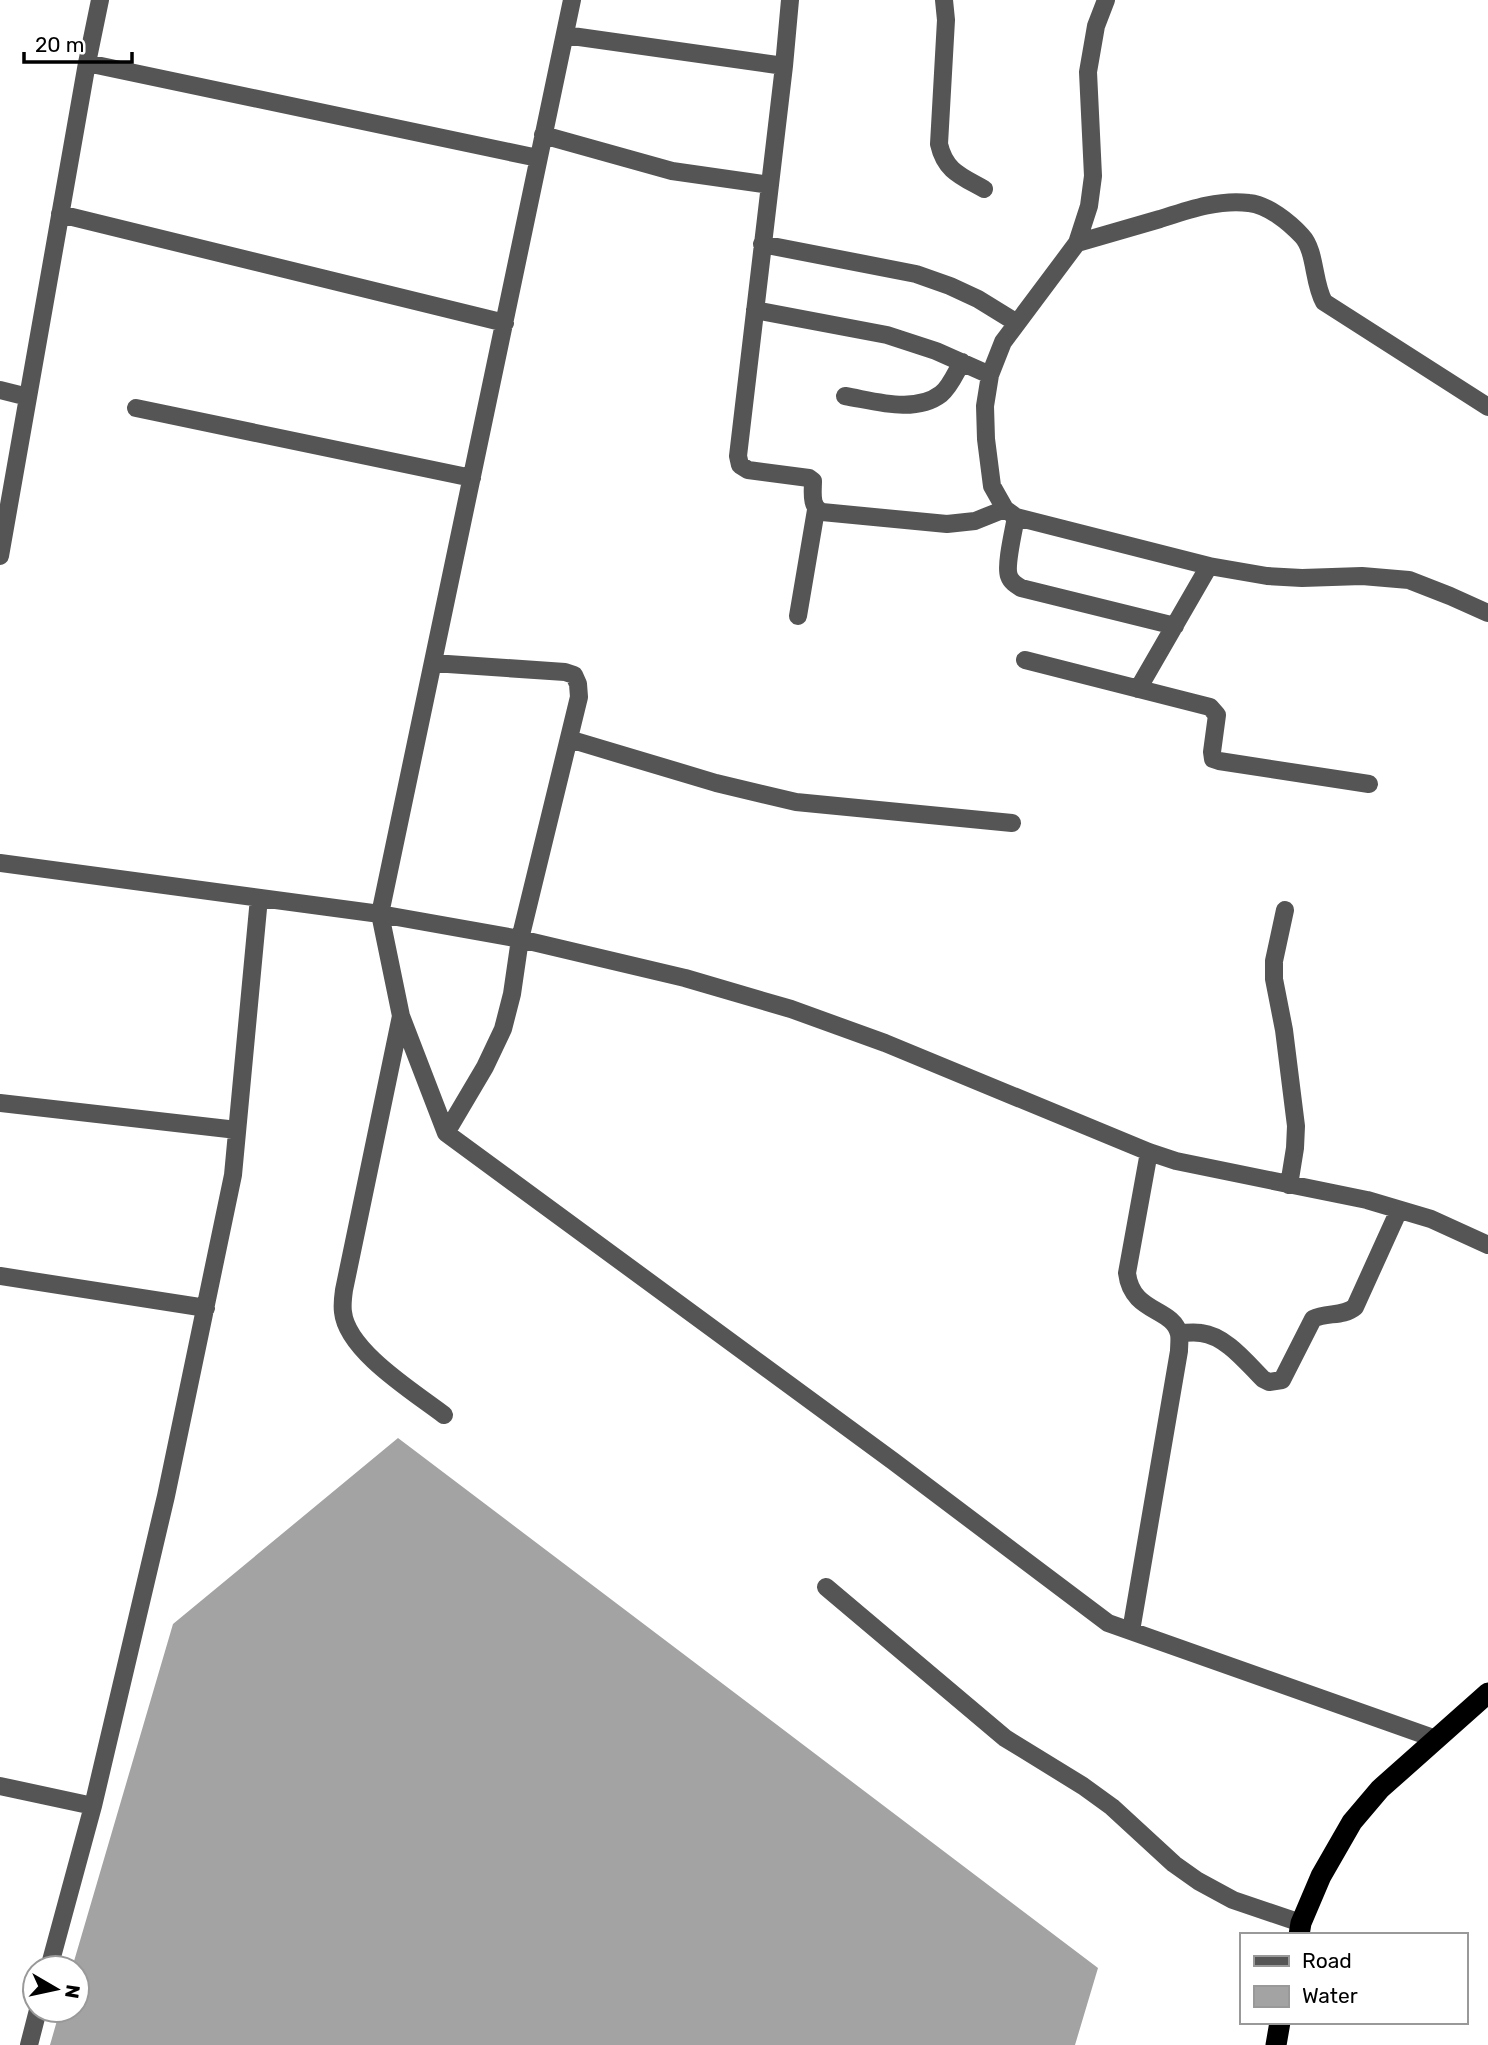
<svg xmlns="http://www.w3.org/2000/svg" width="1488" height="2045" viewBox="0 0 1488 2045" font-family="Rubik,sans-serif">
  <rect width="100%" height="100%" fill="#fff"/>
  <path fill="#a3a3a3" d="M398,1438L1098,1968L1075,2045H50L60,2010H77V1968H72L173,1624Z"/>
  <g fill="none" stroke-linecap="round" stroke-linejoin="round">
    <path stroke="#555" stroke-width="18" d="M572,0L380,914L401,1016L446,1133L893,1461L1108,1623L1436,1739
      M790,0L784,66L738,456L740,465L748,470L809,478L813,481C813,492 810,507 822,512L947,524L975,521L1005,509
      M944,0L946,20L939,144C945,171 961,176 984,189
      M1106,0L1096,26L1088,72L1093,176L1089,206L1077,243L1003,342L990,375L985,406L986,439L992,486L1005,509L1016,517L1209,566L1267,576L1302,578L1362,576L1409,580L1450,596L1488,613
      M565,35L784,66
      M87,63L538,158
      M543,135L672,171L770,185
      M60,214L505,323
      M1077,243C1105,235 1132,227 1160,219C1188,210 1219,199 1249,203C1268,205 1289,222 1302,236C1316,251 1313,283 1324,302L1488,407
      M762,244L916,274L950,286L978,299L1017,323
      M755,310L887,335L936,351L990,375
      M0,390L28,397
      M845,396C875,401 915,414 941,394C950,387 956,372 962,362
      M136,408L472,478
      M1016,517C1014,529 1005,566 1009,576C1011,582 1016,585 1021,588L1175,626
      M0,556L87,63L100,0
      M798,616L816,510
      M1025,660L1210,707L1217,715L1212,752L1213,759L1219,761L1369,784
      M433,663L565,672L574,675L578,684L579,697L520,939L512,994L503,1029L485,1067L446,1133
      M1138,689L1209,566
      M569,739L716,783L796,802L1012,823
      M0,863L380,914L520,939L685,978L791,1009L885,1043L1149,1152L1176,1161L1367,1200L1431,1219L1488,1245
      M1285,910L1274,961V979L1284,1030L1296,1126L1295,1148L1289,1185
      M401,1016L344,1290C343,1297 342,1305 343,1312C347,1351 414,1392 444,1415
      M0,1103L237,1130
      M0,1276L206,1308
      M1179,1333C1186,1333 1194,1332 1201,1333C1226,1336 1246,1362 1263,1379L1269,1382L1282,1380L1313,1319C1326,1312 1343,1317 1355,1307L1399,1210
      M826,1587L1005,1738L1083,1786L1112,1807L1174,1864L1198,1881L1233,1900L1301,1923
      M1131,1631L1179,1351C1179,1346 1180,1339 1179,1334C1173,1307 1132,1314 1127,1273L1149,1152
      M0,1786L93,1806
      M49,1968L93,1806L166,1496L233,1175L259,898
      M29,2045L38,2010"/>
    <path stroke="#000" stroke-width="21" d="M1299,1935L1301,1923L1321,1876L1352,1822L1380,1789L1488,1693
      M1276,2045L1280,2022"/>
  </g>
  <rect x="1240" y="1933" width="228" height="91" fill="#ffffff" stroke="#999999" stroke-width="2"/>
  <rect x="1254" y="1956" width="35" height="10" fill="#555555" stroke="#999999" stroke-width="2"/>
  <text x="1302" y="1968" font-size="21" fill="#000000">Road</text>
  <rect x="1254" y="1986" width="35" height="21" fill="#a3a3a3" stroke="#999999" stroke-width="2"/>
  <text x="1302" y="2003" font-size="21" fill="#000000">Water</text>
  <g transform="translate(56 1989) rotate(99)"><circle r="33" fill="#ffffff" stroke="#999999" stroke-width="2"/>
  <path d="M0-5L12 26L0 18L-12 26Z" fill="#000000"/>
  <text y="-10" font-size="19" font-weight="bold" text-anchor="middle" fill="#000000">N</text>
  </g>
  <path d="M24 52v10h108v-10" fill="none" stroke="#000000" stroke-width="3.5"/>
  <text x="35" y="52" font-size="21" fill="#000000" stroke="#ffffff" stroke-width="5" paint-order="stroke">20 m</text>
</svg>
